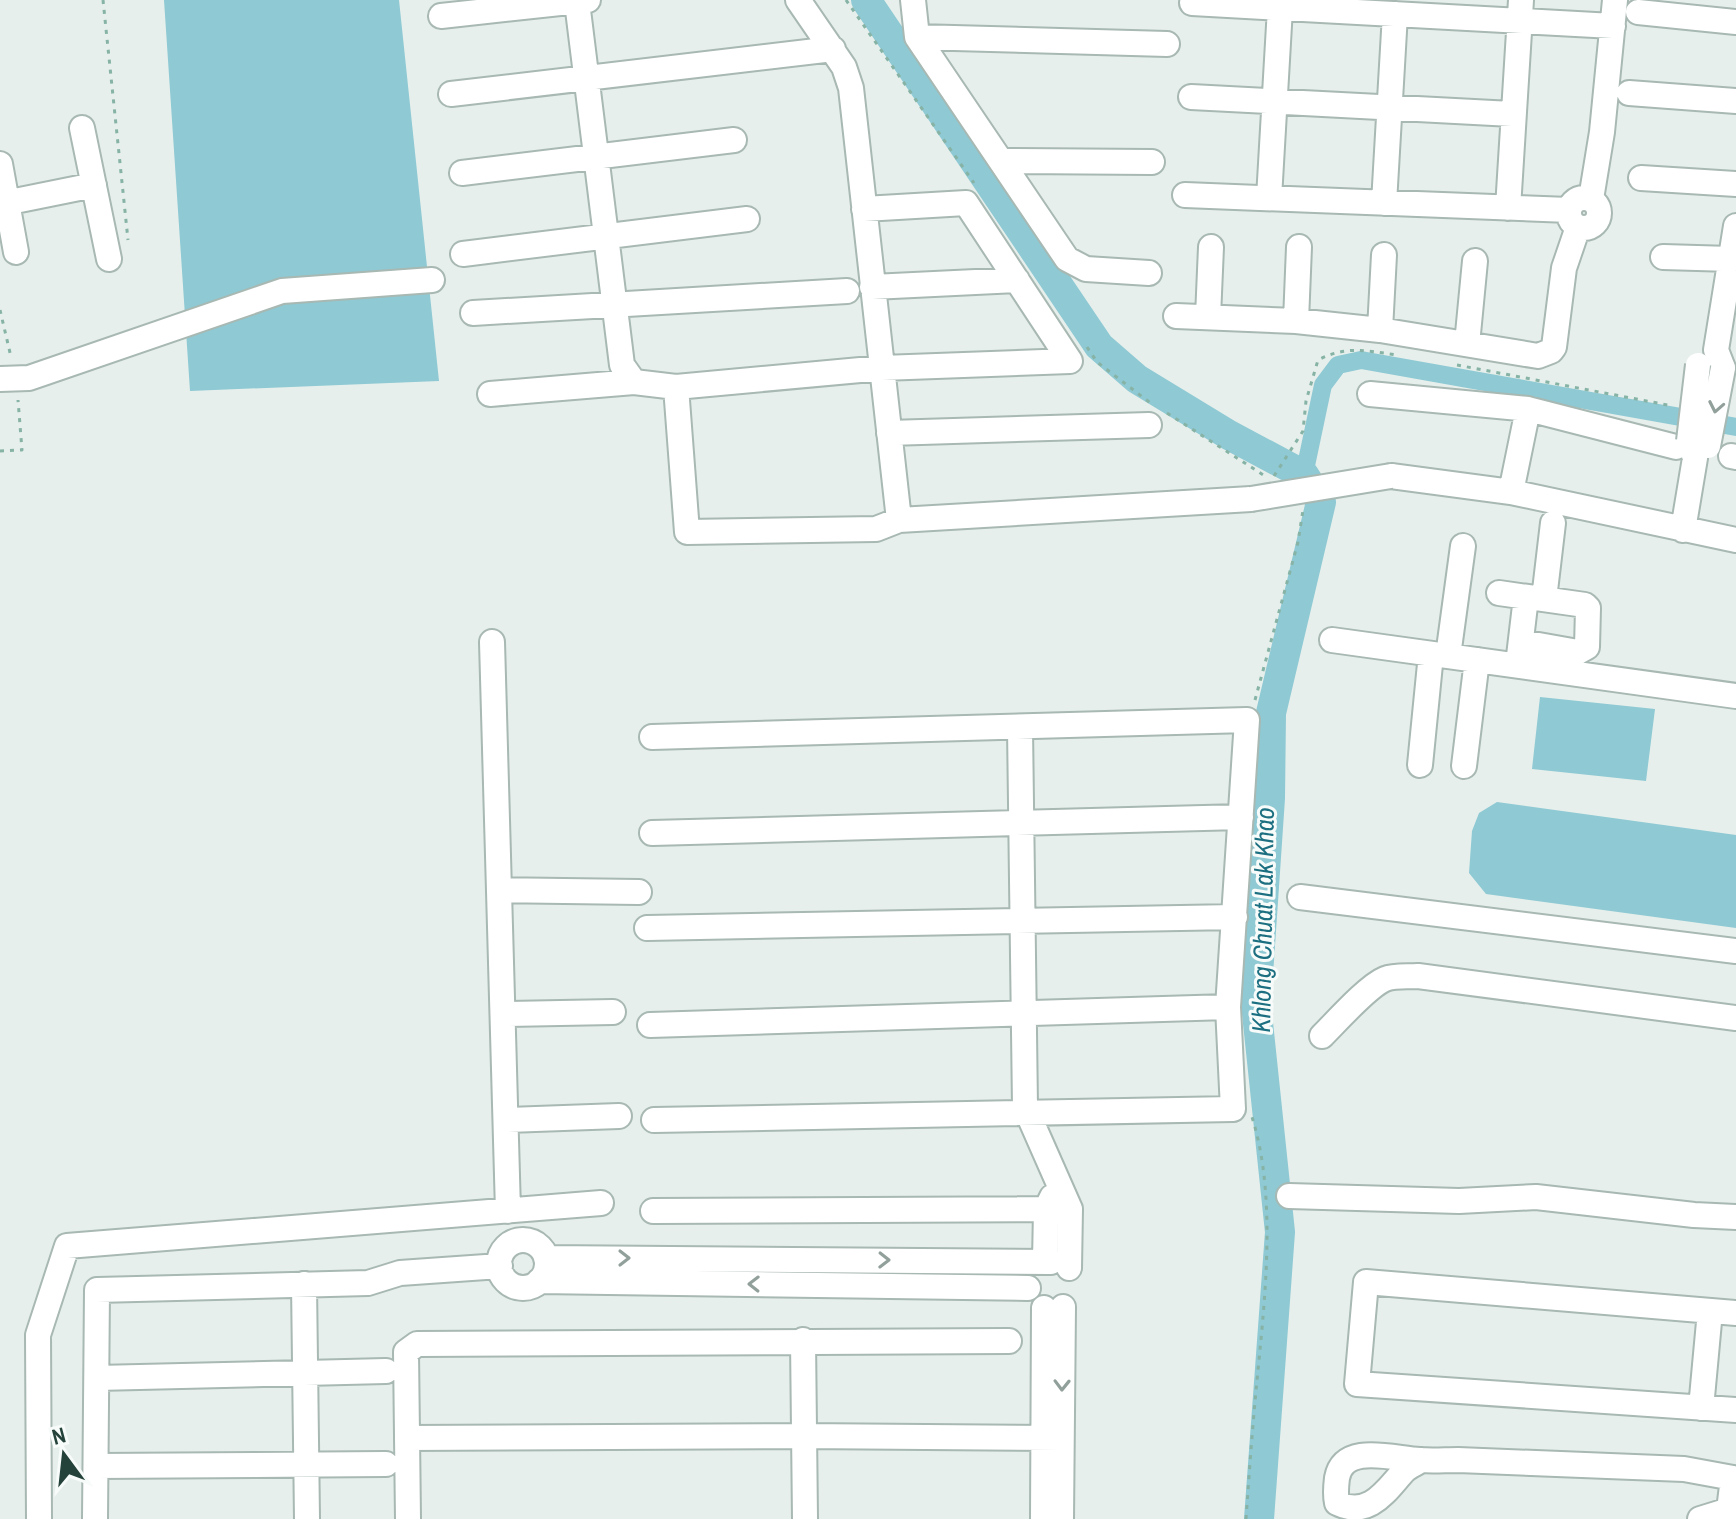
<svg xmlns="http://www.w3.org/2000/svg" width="1736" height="1519" viewBox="0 0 1736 1519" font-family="'Archivo Narrow',sans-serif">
  <rect width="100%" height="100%" fill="#e6efeb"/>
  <path fill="#8ec9d4" d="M164,0H399L439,381L190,391Z
    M1540,697L1655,709L1646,781L1532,769Z
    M1497,802L1736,835V928L1486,894L1469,873L1472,831L1479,813Z"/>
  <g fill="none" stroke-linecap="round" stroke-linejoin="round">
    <path stroke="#8ec9d4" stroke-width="18" d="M1304,475L1323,385L1338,365L1361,360L1736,427"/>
    <path stroke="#8ec9d4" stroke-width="30" d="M866,0L1099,346L1137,379L1229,435L1304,475L1321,502L1271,713L1270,798L1256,1004L1280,1232L1259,1519"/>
    <g stroke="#a8b8b2" stroke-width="28">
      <path id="minor" d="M798,0L844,67L851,88L899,520L1251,499
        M913,0L917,37L1067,259L1086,269L1149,273
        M577,2L622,365L634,382L676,387L687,532L876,529L899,520
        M1192,3L1613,26
        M1638,12L1736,22
        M441,16L588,0
        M917,37L1167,44
        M1629,93L1736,101
        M451,94L833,49
        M1191,97L1512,114
        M82,128L109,259
        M1002,161L1152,162
        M0,164L16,252
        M462,173L734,140
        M1641,178L1736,184
        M1185,195L1569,210
        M1569 213a15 15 0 1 1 30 0a15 15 0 1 1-30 0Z
        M1269,198L1280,8
        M1591,199L1602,132L1615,0
        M1384,203L1395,14
        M0,204L94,185
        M1508,208L1521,0
        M463,254L747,219
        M1663,257L1731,259
        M872,287L1017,280
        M473,313L847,291
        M1176,316L1296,321L1380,330L1538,356L1551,351L1554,347L1564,268L1578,227
        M1208,317L1211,247
        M1296,321L1299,247
        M1380,330L1384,255
        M1467,344L1475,261
        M1723,368L1716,350L1736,226
        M0,379L29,378L282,291L432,280
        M676,387L882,368L1070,361L966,203L864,209
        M490,394L634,382
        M1370,394L1528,409L1676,447
        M889,433L1149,425
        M1731,456L1736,457
        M1391,476L1511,492L1736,540
        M1511,492L1528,409
        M1683,530L1695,458L1689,441
        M1499,593L1585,605L1588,608L1587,647L1578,652L1521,642
        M1544,599L1553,523
        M1332,640L1736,696
        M492,642L508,1211
        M1448,656L1463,546
        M1519,656L1526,597
        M1020,728L1025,1107L1070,1209L1069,1268
        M652,737L1247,720L1228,1007L1233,1109L654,1120
        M1420,765L1431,654
        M1464,766L1477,660
        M652,833L1241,817
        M499,890L639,892
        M1300,897L1736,951
        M647,928L1235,917
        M503,1014L613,1012
        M650,1025L1228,1007
        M1322,1036C1337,1021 1368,986 1385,979C1395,975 1408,977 1418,976L1736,1018
        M506,1120L619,1116
        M1289,1196L1459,1201L1536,1197L1694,1215L1736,1217
        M653,1211L1070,1209
        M499 1264a24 24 0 1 1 48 0a24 24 0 1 1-48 0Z
        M546,1258L1051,1262
        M1045,1262L1046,1209L1052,1197
        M539,1281L1028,1288
        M304,1284L307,1519
        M1736,1313L1366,1282L1357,1384L1736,1410
        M803,1340L805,1519
        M97,1378L386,1371
        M1701,1408L1710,1311
        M407,1438L802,1436L1061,1438
        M1421,1460C1416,1464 1409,1466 1404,1471C1387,1489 1370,1519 1337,1503C1335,1494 1336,1486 1337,1478C1344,1442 1394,1459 1420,1460C1432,1461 1445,1460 1458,1460L1684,1469L1733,1478
        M96,1466L386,1464
        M39,1519L38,1335L67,1246L601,1203
        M95,1519L97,1290L368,1283L400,1273L500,1266
        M408,1519L406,1352L417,1344L1009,1341
        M1043,1519L1044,1308
        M1061,1519L1063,1307
        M1700,1519L1729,1510L1733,1478L1736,1479"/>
    </g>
    <path stroke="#86b3a5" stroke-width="3" stroke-dasharray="4 6" stroke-linecap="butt" d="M103,0L128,240
      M846,0L974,183
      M0,310L11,357
      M1087,347L1097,362L1153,405
      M1457,365L1673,406
      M1167,413L1265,476
      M0,451L22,450L18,400
      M1274,476L1303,431L1306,401L1318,360C1347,345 1366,351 1398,355
      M1255,700L1298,542L1303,510
      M1246,1519C1249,1476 1252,1433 1256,1391C1264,1306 1278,1199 1252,1117"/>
    <use href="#minor" stroke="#fff" stroke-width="24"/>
    <g stroke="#a8b8b2" stroke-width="28" stroke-linecap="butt">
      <path id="minor-bridge" d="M1689,441L1698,365
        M1708,446L1723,368
        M1251,499L1391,476"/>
    </g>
    <use href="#minor-bridge" stroke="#fff" stroke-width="24"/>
  </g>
  <defs><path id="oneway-chevron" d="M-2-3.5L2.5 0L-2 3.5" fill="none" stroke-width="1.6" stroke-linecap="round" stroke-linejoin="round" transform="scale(2)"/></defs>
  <g stroke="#92a09c">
    <use href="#oneway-chevron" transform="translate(1716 407) rotate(101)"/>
    <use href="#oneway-chevron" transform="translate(624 1258)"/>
    <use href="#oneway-chevron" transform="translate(884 1260) rotate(1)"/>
    <use href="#oneway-chevron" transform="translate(754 1284) rotate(-179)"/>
    <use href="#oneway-chevron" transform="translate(1062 1385) rotate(91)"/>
  </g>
  <g text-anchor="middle" stroke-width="6" stroke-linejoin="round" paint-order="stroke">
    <g font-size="26" font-style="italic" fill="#1c6f80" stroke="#f7fbf9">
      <text transform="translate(1263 920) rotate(-89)" y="9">Khlong Chuat Lak Khao</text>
    </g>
  </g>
  <g transform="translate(64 1455) rotate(345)" stroke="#f7fbf9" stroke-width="6" paint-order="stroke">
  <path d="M0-6L14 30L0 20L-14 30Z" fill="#24423a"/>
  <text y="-12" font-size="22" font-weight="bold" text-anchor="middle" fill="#24423a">N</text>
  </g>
</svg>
